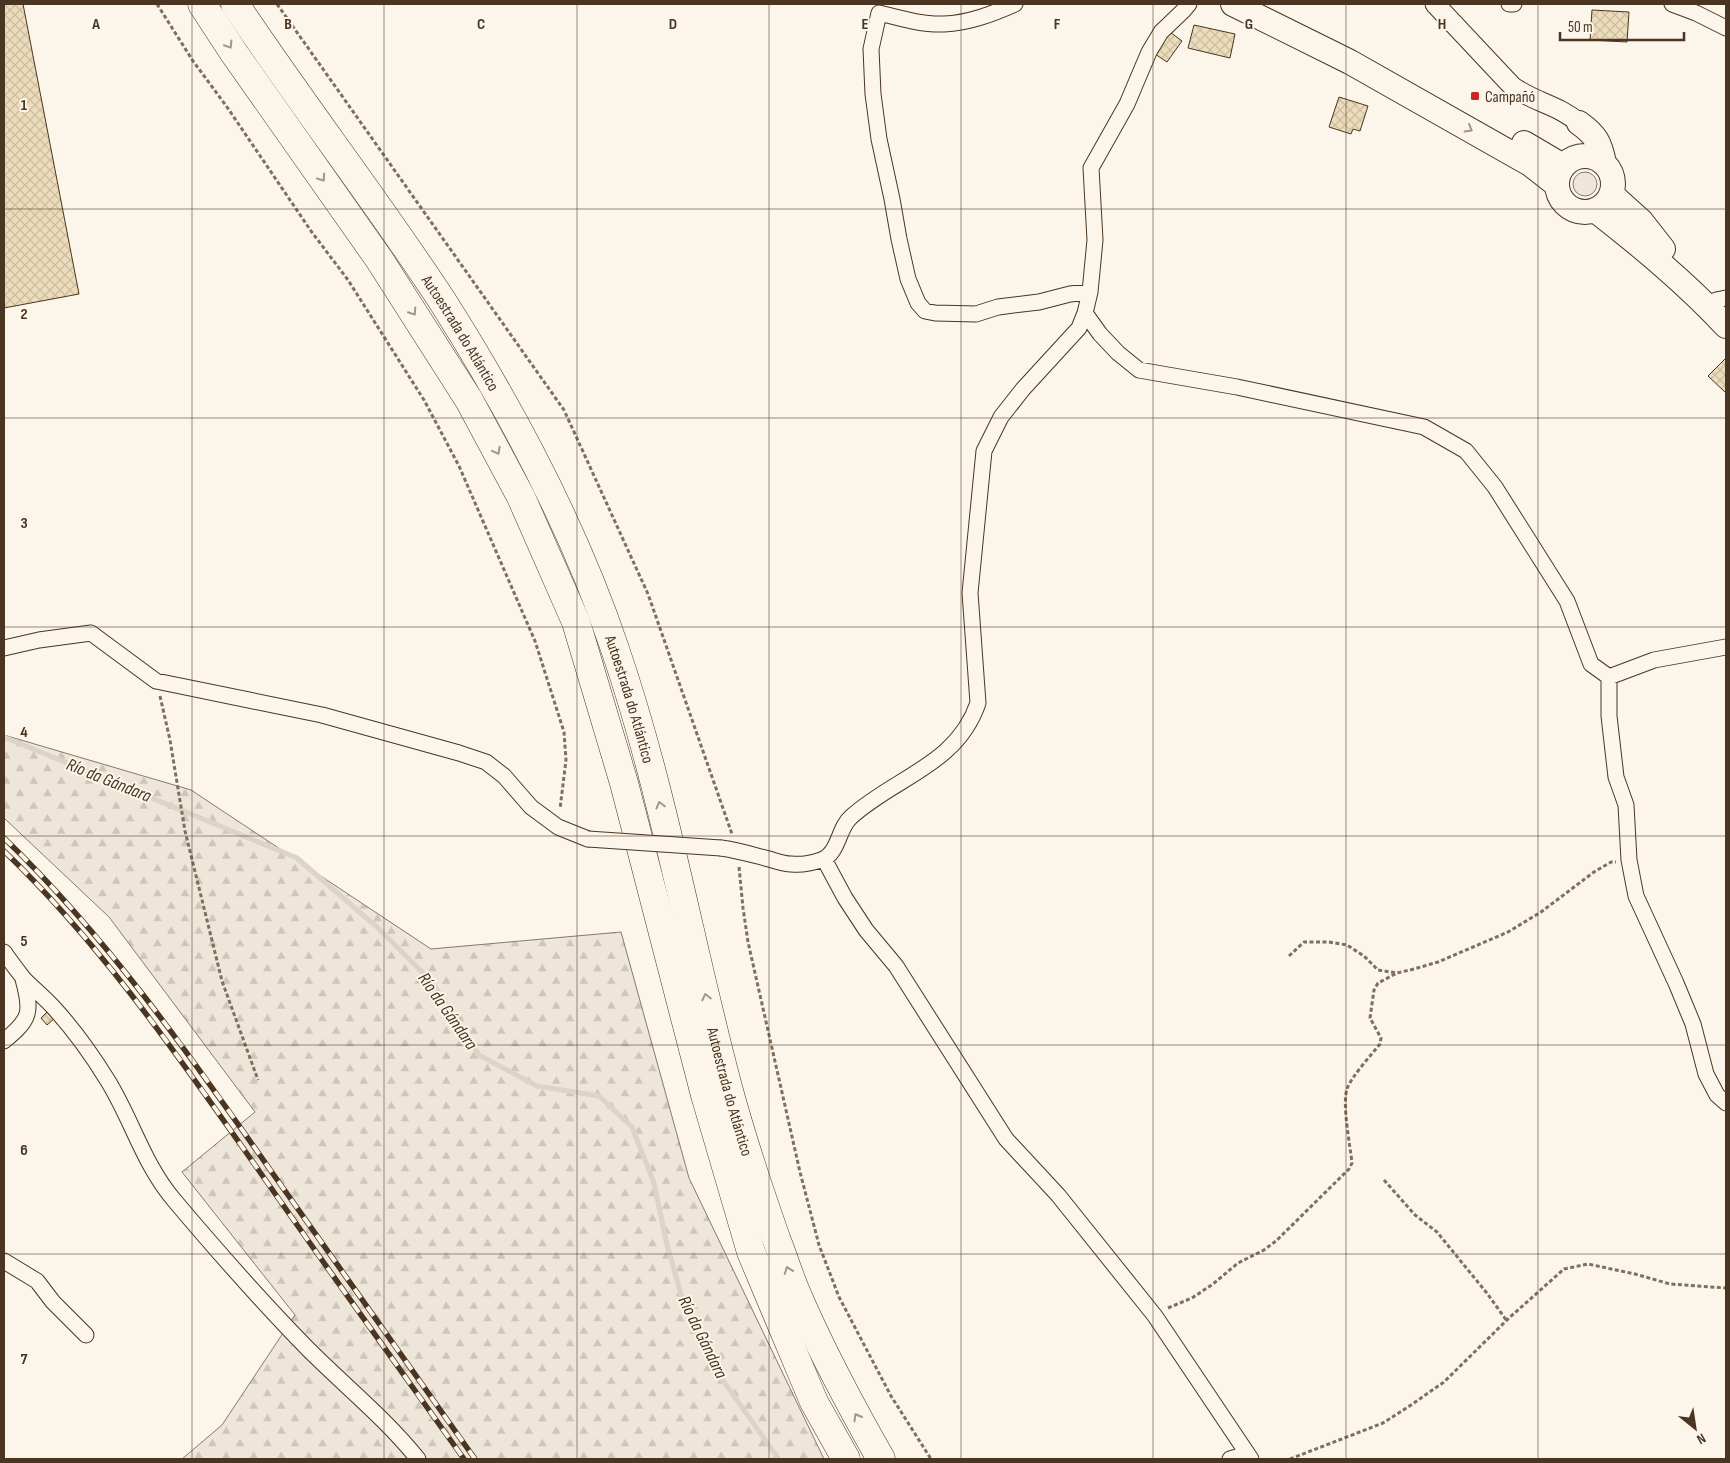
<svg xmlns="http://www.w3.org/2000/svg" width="1730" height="1463" viewBox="0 0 1730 1463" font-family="'Sofia Sans Condensed',sans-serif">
  <defs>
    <pattern id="forest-firs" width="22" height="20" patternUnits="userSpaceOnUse" patternTransform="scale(1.25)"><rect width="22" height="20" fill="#ede6d9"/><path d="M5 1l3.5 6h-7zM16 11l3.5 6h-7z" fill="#cdc6ba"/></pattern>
    <pattern id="building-cross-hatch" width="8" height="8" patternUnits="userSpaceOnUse" patternTransform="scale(1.25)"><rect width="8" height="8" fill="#ecdcbc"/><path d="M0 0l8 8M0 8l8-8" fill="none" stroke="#ccbda1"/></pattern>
  </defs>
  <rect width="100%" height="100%" fill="#fbf6e9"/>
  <path fill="#ede6d9" stroke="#887966" d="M1573 184a12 12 0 1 1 24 0a12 12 0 1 1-24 0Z"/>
  <path fill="url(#forest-firs)" stroke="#887966" d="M4,735L191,790L431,949L621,932L689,1178L824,1459H182L222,1425L295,1315L182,1172L255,1112L109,917L4,818Z"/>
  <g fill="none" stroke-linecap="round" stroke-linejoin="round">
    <path stroke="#dcd4c6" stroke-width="5" d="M4,737L297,858L378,928L432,982L479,1055L537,1086L599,1096L632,1127L654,1183L667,1245L684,1305L717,1372L775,1454L776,1459"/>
  </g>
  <path fill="url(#building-cross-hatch)" stroke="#4a3520" d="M4,4H23L79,294L4,308Z
    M1592,10L1629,12L1627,42L1590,40Z
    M1194,25L1235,34L1230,58L1188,48Z
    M1170,32L1182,41L1167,62L1155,54Z
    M1339,97L1368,106L1360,131L1353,129L1351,134L1329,127Z
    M1726,358V393L1708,376Z
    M48,1011L55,1018L47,1025L41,1018Z"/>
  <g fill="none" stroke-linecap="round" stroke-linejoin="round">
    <g stroke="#4a3520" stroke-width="17">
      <path id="minor" d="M1015,4C992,14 969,23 944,24C923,25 899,18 879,13L871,49L873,94L879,139L892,199L899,239L908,279L918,303L925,311L935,313L976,314L998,307L1039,302L1070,294L1090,292
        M1509,4H1514
        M1672,4L1696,13L1726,28
        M1716,300L1726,298
        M1085,313L1100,334L1118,353L1139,370L1237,387L1424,427L1466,451L1495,487L1567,601L1591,664L1609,677V716L1616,777L1626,805L1629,860L1636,896L1676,983L1693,1024L1706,1074L1717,1095L1726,1103
        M4,648L39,640L91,633L156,681L322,715L459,753L486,762L504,776L531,807L558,827L588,839
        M1609,677L1654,660L1726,647
        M721,848C737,850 753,855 769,859C776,861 784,864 791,864C800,865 812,863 821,860C839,854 838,828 851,817C895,777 957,765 978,703L970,593L984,451L1001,417L1023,389L1079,328L1085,313L1090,292L1095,240L1091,168L1127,104L1149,52L1161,32L1184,10L1189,4
        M824,859L845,898L866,930L896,966L1006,1139L1058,1195L1155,1316L1251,1459
        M4,952C10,961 17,970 24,979C34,989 45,998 54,1008C75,1031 92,1055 108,1081C132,1120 144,1165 174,1200C217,1251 262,1302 308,1349C345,1386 386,1419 418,1459
        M4,1041C31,1019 32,1012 23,979
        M4,1261L37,1281L53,1302L86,1335
        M1230,1459L1247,1454"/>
    </g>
    <g stroke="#4a3520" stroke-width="21">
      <path id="tertiary" d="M1435,4L1512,86C1533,102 1559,105 1579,123"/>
    </g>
    <g stroke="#4a3520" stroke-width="26">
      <path id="primary" d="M1233,4L1350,62L1530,164L1557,185
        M1579,123C1596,135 1600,143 1604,163
        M1524,143L1563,166
        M1557 184a28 28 0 1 1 56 0a28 28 0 1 1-56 0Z
        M1611,194L1641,221L1663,249
        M1595,210C1641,246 1686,283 1726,326"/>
    </g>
    <g stroke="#4a3520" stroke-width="29">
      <g id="motorway">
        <path d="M202,4L234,53L379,259L469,400L521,497L576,622L624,783L705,1095L751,1252L814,1402L846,1459"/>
        <path id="s1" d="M235,4C302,105 377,201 443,302C512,411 574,527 615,649C664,792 689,941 728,1087C742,1139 759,1190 777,1241C785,1261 791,1282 800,1301C824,1356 852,1408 881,1459"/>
      </g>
    </g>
    <path stroke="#7f6f5c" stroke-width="3" stroke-dasharray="4 2.5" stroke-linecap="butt" d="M157,4L193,61L227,107L311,231L348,280L424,400L459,466L535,641L564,732L566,760L560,809
      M277,4L564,410L648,594L732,834
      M160,696L170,740L185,831L222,981L258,1080
      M739,867L743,908L748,942L800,1172L819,1245L839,1297L891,1396L931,1459
      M1289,956L1304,942H1329L1347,945L1364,956L1378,970L1397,973L1414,969L1438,962L1508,932L1541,912L1594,872L1611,862H1616
      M1384,1180L1415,1215L1437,1232L1486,1292L1507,1321
      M1168,1308L1192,1298L1213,1284L1238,1263L1264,1250L1276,1241L1349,1169L1352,1163C1350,1145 1342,1104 1347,1089C1351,1077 1372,1054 1380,1044L1381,1038L1370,1018L1374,990L1378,983L1397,973
      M1290,1459L1383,1423L1411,1405L1444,1382L1509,1318L1564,1269L1588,1264L1635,1274L1670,1284L1726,1288"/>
    <use href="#minor" stroke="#fbf6e9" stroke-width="15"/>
    <use href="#tertiary" stroke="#fbf6e9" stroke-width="19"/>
    <use href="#primary" stroke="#fbf6e9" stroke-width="24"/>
    <use href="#motorway" stroke="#fbf6e9" stroke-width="28"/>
    <g stroke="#4a3520" stroke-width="5.5">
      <path id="rail" d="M4,838C107,937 189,1054 271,1171C339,1267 407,1363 475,1459
        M4,851C101,944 178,1056 255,1165C324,1264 394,1361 464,1459"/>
    </g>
    <use href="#rail" stroke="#fbf6e9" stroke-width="4" stroke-dasharray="11" stroke-linecap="butt"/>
    <g stroke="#4a3520" stroke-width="17" stroke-linecap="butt">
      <path id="minor-bridge" d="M588,839L721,848"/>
    </g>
    <use href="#minor-bridge" stroke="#fbf6e9" stroke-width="15"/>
  </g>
  <defs><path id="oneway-chevron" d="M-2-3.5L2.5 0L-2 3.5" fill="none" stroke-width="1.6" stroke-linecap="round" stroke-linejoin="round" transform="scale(1.25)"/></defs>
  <g stroke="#a29684">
    <use href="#oneway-chevron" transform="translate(229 45) rotate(58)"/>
    <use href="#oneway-chevron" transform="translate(1469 129) rotate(30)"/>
    <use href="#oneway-chevron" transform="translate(322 178) rotate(55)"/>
    <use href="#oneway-chevron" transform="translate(413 312) rotate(57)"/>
    <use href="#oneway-chevron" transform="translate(497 451) rotate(62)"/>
    <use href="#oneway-chevron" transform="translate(660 805) rotate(-105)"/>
    <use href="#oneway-chevron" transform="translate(706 997) rotate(-103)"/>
    <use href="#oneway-chevron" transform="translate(788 1270) rotate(-110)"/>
    <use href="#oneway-chevron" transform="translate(857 1417) rotate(-120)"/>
  </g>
  <path fill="none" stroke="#4a3520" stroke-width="1" stroke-opacity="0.55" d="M192,4V1459M384,4V1459M577,4V1459M769,4V1459M961,4V1459M1153,4V1459M1346,4V1459M1538,4V1459M4,209H1726M4,418H1726M4,627H1726M4,836H1726M4,1045H1726M4,1254H1726"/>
  <rect fill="#c62828" stroke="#fbf6e9" stroke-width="2" x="1470" y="91" width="10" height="10" rx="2.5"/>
  <g text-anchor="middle" stroke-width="4" stroke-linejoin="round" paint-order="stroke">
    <g font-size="16" fill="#4a3520" stroke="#fbf6e9" text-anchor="start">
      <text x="1485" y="102">Campañó</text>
    </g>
    <g font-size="16" fill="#4a3520" stroke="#fbf6e9">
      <text dy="6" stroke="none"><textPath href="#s1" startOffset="399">Autoestrada do Atlántico</textPath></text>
      <text dy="6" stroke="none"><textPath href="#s1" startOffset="804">Autoestrada do Atlántico</textPath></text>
      <text dy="6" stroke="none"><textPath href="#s1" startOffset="1209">Autoestrada do Atlántico</textPath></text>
    </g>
    <g font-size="18" font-style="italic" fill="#4a3520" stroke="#fbf6e9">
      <text transform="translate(109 780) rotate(22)" y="6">Río da Gándara</text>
      <text transform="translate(448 1011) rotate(55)" y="6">Río da Gándara</text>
      <text transform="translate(703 1337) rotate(64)" y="6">Río da Gándara</text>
    </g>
  </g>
  <g font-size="16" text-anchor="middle" font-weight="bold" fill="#4a3520" stroke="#fbf6e9" stroke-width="4" stroke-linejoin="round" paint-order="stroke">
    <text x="96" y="29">A</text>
    <text x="288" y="29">B</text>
    <text x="481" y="29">C</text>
    <text x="673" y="29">D</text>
    <text x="865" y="29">E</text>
    <text x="1057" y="29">F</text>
    <text x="1249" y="29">G</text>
    <text x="1442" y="29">H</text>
    <text x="24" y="110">1</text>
    <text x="24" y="319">2</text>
    <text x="24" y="528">3</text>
    <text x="24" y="737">4</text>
    <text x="24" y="946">5</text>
    <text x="24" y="1155">6</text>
    <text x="24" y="1364">7</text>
  </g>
  <rect width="1730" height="1463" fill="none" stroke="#4a3520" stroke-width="10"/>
  <g transform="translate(1695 1428) rotate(150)" stroke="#fbf6e9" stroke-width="4" paint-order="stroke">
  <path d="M0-4L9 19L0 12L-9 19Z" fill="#4a3520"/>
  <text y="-8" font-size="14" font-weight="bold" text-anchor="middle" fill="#4a3520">N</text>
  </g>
  <path d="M1560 32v8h124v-8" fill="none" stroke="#4a3520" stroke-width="2.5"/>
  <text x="1568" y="32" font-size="15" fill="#4a3520" stroke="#fbf6e9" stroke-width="4" paint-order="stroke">50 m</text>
</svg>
